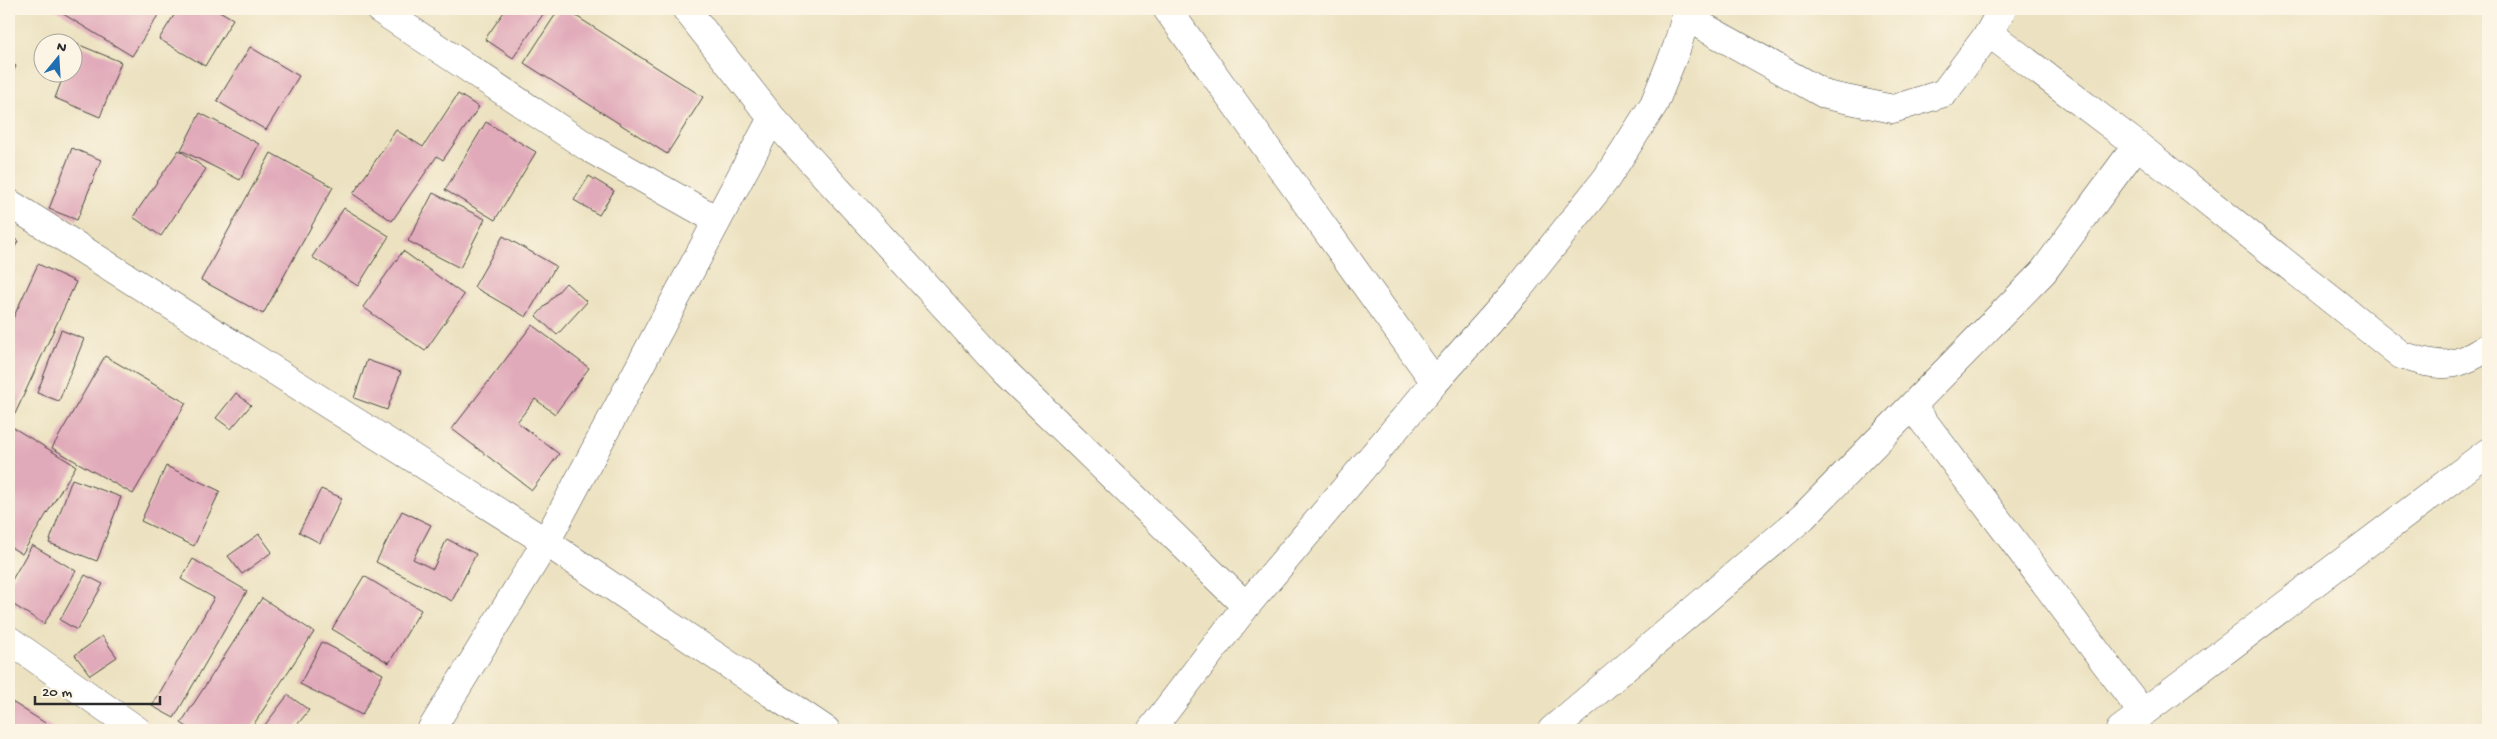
<svg xmlns="http://www.w3.org/2000/svg" width="2497" height="739" viewBox="0 0 2497 739" font-family="'Gochi Hand',sans-serif">
  <rect width="100%" height="100%" fill="#fcf5e5"/>
  <filter id="ink" filterUnits="userSpaceOnUse"><feTurbulence type="fractalNoise" baseFrequency=".02" numOctaves="2"/><feDisplacementMap in="SourceGraphic" scale="10" xChannelSelector="R" yChannelSelector="G"/><feConvolveMatrix kernelMatrix="1 2 1 2 8 2 1 2 1" color-interpolation-filters="sRGB"/></filter>
  <filter id="wash" filterUnits="userSpaceOnUse"><feTurbulence type="fractalNoise" baseFrequency=".0096" numOctaves="4" result="noise"/><feDisplacementMap in="SourceGraphic" scale="20" xChannelSelector="R" yChannelSelector="G"/><feGaussianBlur stdDeviation="1.12" result="paint"/><feColorMatrix in="noise" values="0 0 0 0 0 0 0 0 0 0 0 0 0 0 0 0 0 1.4 0 .05"/><feComposite in="paint" operator="in"/></filter>
  <g filter="url(#wash)">
    <rect width="100%" height="100%" fill="#ece2c1"/>
    <g id="blocks">
      <path fill="#e1aaba" d="M55,9H162L132,56Z
        M178,9H216L233,19L205,66L159,39Z
        M506,9L546,10L513,58L485,39Z
        M559,9H565L703,97L667,154L524,63Z
        M77,44L121,62L100,117L55,98L65,72H72V54Z
        M250,47L299,76L266,130L217,101Z
        M9,62L16,66L9,80Z
        M458,94L479,107L443,160L437,156L392,221L353,194L396,130L423,147Z
        M200,113L259,144L240,180L181,150Z
        M486,122L536,152L495,220L445,190Z
        M72,148L101,160L77,220L49,209Z
        M179,150L206,169L161,236L133,217Z
        M271,153L333,187L263,314L201,280Z
        M589,176L614,191L599,215L574,200Z
        M433,193L485,219L460,268L408,241Z
        M344,208L389,236L358,286L312,257Z
        M9,236L18,241L9,259Z
        M503,236L556,266L526,317L474,287Z
        M403,251L464,295L425,351L363,307Z
        M38,264L76,282L15,414L9,411V327Z
        M566,283L587,302L557,335L536,316Z
        M532,325L589,368L555,414L535,399L517,422L559,454L532,490L452,429Z
        M61,330L84,339L59,401L37,393Z
        M105,356L186,403L133,494L52,448Z
        M367,360L401,372L387,410L354,398Z
        M236,393L251,405L231,429L216,418Z
        M9,425L76,466L22,554L9,546Z
        M166,466L220,491L194,546L141,521Z
        M72,479L121,497L97,561L49,543Z
        M321,489L342,498L320,543L299,532Z
        M402,511L431,525L413,559L433,569L447,539L476,554L452,601L376,562Z
        M259,534L272,552L242,574L228,556Z
        M32,545L76,571L44,624L9,602V585Z
        M193,559L247,591L174,718L152,706L214,598L181,579Z
        M85,575L103,584L77,630L60,620Z
        M364,576L421,610L389,663L332,629Z
        M262,598L314,632L250,730H192L181,723Z
        M102,636L117,657L90,675L75,655Z
        M322,642L383,674L362,715L300,684Z
        M288,695L309,710L293,730H261Z
        M9,700L56,730H9Z"/>
    </g>
  </g>
  <g filter="url(#ink)">
    <use href="#blocks" fill-opacity="0" stroke="#484642" stroke-width="1"/>
    <g fill="none" stroke-linecap="round" stroke-linejoin="round">
      <g stroke="#484642" stroke-width="29">
        <path id="minor" d="M379,9L589,148L717,220
          M686,9L772,118L1004,371L1246,606
          M1167,9L1435,382
          M1686,17L1826,95L1893,109L1944,93L1989,33L2002,9
          M1989,33L2137,145L2401,355C2439,367 2454,370 2488,347
          M9,203L546,542L826,730
          M1912,406L2142,712
          M9,640L137,730
          M431,730L546,542L772,118
          M1151,730L1246,606L1435,382L1519,288L1606,179L1654,104L1677,47L1688,9
          M1552,730L1803,517L2043,272L2137,145
          M2120,730L2488,452"/>
      </g>
      <use href="#minor" stroke="#fff" stroke-width="28"/>
    </g>
  </g>
  <rect width="2497" height="739" fill="none" stroke="#fcf5e5" stroke-width="30"/>
  <g transform="translate(58 58) rotate(18)"><circle r="24" fill="#fcf5e5" stroke="#a8a49b"/>
  <path d="M0-4L9 19L0 12L-9 19Z" fill="#1f6fb2"/>
  <text y="-8" font-size="14" font-weight="bold" text-anchor="middle" fill="#2b2b2b">N</text>
  </g>
  <path d="M35 696v8h125v-8" fill="none" stroke="#2b2b2b" stroke-width="2.5"/>
  <text x="42" y="696" font-size="15" fill="#2b2b2b" stroke="#fcf5e5" stroke-width="4" paint-order="stroke">20 m</text>
</svg>
